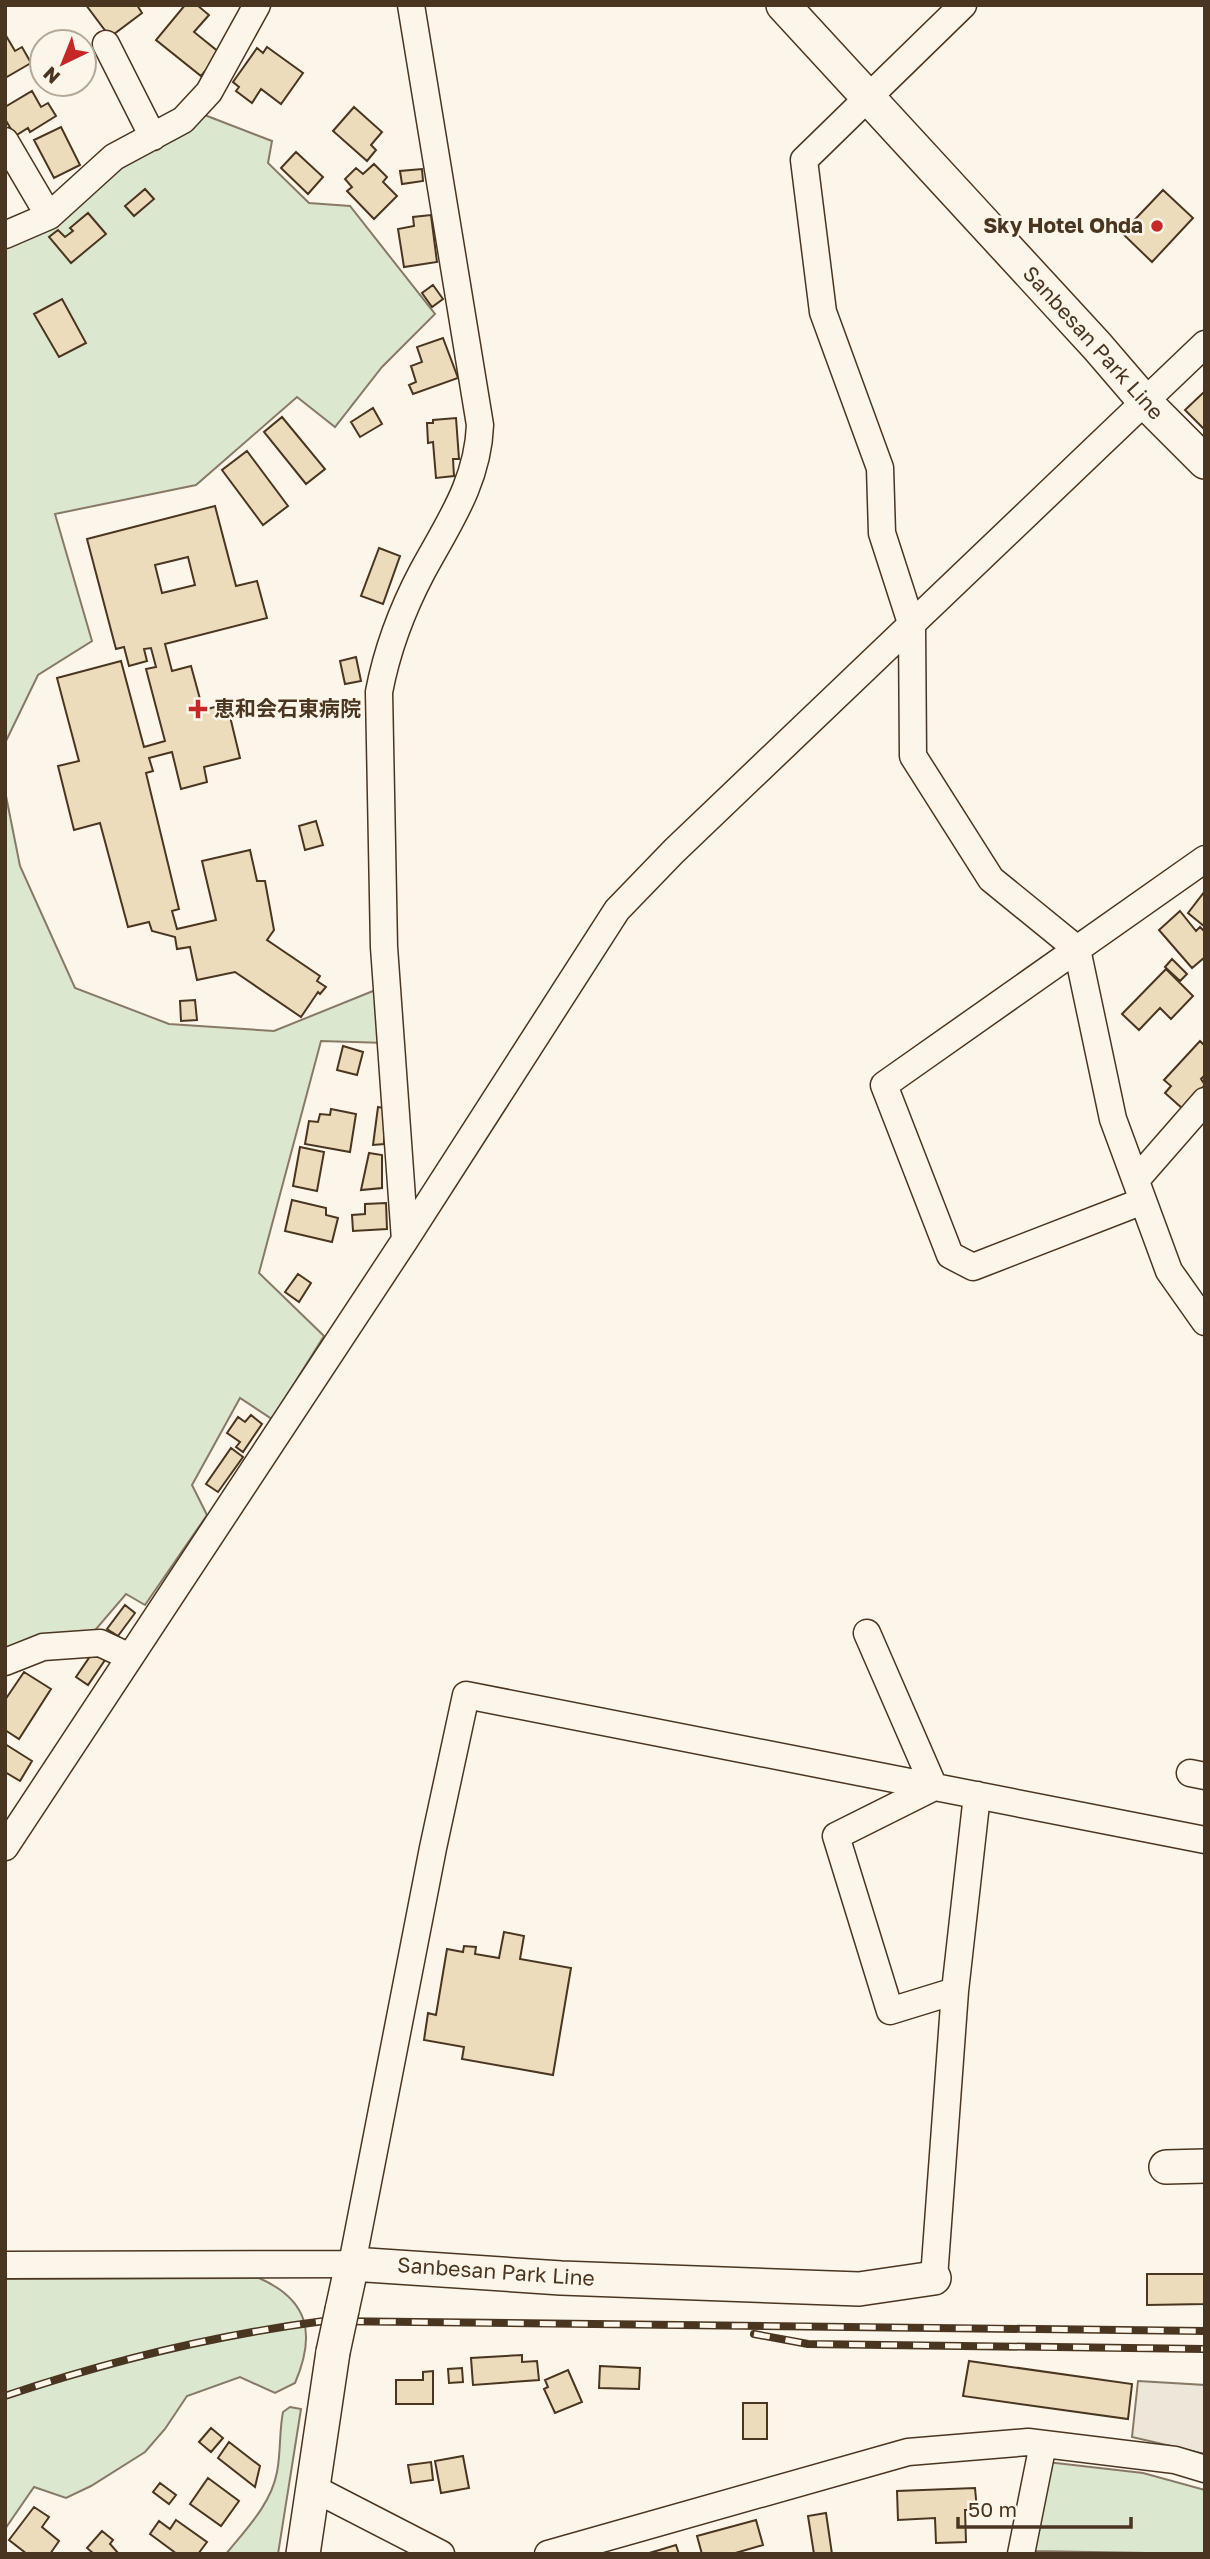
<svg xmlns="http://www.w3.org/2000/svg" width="1210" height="2559" viewBox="0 0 1210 2559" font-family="'Golos Text','Noto Sans JP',sans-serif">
  <rect width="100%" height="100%" fill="#fbf6e9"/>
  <path fill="#dce7d0" stroke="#887966" stroke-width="2" d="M202,114L272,141L268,163L309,203L350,206L435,314L382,367L335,427L297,397L196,485L55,514L92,641L38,675L5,743V246Z
    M5,791L20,866L75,988L169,1024L274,1031L378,989L386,1043L321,1041L259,1273L324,1336L272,1419L240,1398L192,1485L207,1515L145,1605L126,1594L85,1642L9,1674L5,1664Z
    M259,2278C309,2300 316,2334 295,2383L275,2393L240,2377L187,2396L165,2429L145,2452L91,2486L66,2498L34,2487L5,2529V2279Z
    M290,2407L301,2409L278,2554H226C247,2528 271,2504 277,2472C281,2452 279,2432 283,2412Z
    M1047,2462L1143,2473L1205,2490V2554L1034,2551Z"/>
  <path fill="#ede7d9" stroke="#887966" stroke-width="2" d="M1138,2381L1205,2385V2454L1132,2437Z"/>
  <path fill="#ecdcbc" stroke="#4a3520" stroke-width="2" fill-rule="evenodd" d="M86,5H137L142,13L110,37Z
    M185,5H197L209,15L194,32L220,53L201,76L156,40Z
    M5,34L15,51L22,47L31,63L5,78Z
    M267,47L303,73L281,104L261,89L252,103L236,91L239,87L233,82L257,48L263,53Z
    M32,91L41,107L48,103L56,116L30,132L28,128L15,136L5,119V107Z
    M354,107L382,132L371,145L376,150L367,161L333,131Z
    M61,127L80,165L54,178L34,140Z
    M296,152L323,177L308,194L281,168Z
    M374,164L387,177L383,182L397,196L374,219L347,191L352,187L345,179L356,168L363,174Z
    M422,169L423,181L402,184L400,171Z
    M145,189L154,199L134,216L125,206Z
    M1163,190L1193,218L1152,262L1122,233Z
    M88,213L106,234L71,263L49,237L58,230L65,237L73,231L70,228Z
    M431,215L437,262L404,267L398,229L414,226L413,217Z
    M433,285L443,299L432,307L422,293Z
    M62,299L86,343L59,357L34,314Z
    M443,338L458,378L413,394L409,385L416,382L411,366L422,362L417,347Z
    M1205,391V430L1185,410Z
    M373,408L382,424L360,437L351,422Z
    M282,417L325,469L306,484L264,432Z
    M456,418L459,459H453L454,476L436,478L433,442L428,443L427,423H433V420Z
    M247,451L288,506L263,525L222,470Z
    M215,506L236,586L257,581L267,618L165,644L172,671L191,666L203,710L227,704L240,758L204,767L207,782L181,789L172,752L149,758L153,771L146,773L179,909L172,911L177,929L216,920L202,861L250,850L257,881H265L274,930L267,940L320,976L317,981L326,987L320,994L318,992L301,1017L235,972L197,980L190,947L177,949L175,937L152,931L149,922L128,927L100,823L74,830L58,766L79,761L57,678L121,661L144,747L165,741L146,669L156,667L151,648L144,649L147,661L129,666L124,647L116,649L87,539ZM188,557L195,585L162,593L155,565Z
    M379,548L400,556L383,604L361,596Z
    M356,657L361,681L345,684L340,661Z
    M316,821L323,845L305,850L299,826Z
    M1205,891V927L1188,913Z
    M1180,911L1196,931L1200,927L1205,932V957L1192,968L1159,930Z
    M1172,959L1187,974L1180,981L1165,967Z
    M1166,969L1193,996L1171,1019L1160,1008L1139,1030L1122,1014Z
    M195,1000L197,1020L181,1021L180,1001Z
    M1200,1041L1205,1046V1075L1201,1079L1205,1085L1183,1109L1165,1093L1171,1086L1164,1080Z
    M343,1046L363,1052L357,1075L337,1070Z
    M378,1107L384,1108V1144L373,1145Z
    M331,1109L356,1114L350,1152L305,1144L309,1121L318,1122L320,1114L330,1115Z
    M300,1147L324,1152L317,1191L293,1186Z
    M369,1153L382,1155V1188L361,1190Z
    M292,1200L326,1208V1215L338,1218L332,1242L285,1231Z
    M386,1203L387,1229L353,1231L352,1215L365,1214V1204Z
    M298,1274L311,1283L299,1302L285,1292Z
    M251,1415L262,1424L243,1452L236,1447L240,1442L227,1433L238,1417L245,1422Z
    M231,1448L243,1457L218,1492L206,1484Z
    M125,1605L135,1613L118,1636L107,1629Z
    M93,1652L105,1660L88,1685L76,1677Z
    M24,1672L51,1689L19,1739L5,1730V1700Z
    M5,1744L32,1761L20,1781L5,1772Z
    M504,1932L524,1936L520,1959L571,1968L553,2075L462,2059L464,2047L424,2040L428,2013L436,2015L447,1949L463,1952L464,1946L476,1947L475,1954L499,1958Z
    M1147,2274H1205V2304L1147,2305Z
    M522,2355V2362L537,2361L539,2380L473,2385L471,2358Z
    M969,2361L1132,2384L1128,2419L963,2396Z
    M600,2366L640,2368L639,2389L599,2388Z
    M462,2368L463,2382L449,2383L448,2369Z
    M568,2370L582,2402L555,2413L544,2389L548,2387L545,2380Z
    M433,2371V2404H396V2380H423V2372Z
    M743,2403H767V2439H743Z
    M211,2428L223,2438L211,2452L199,2442Z
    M229,2442L260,2466L255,2487L218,2458Z
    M463,2456L469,2488L441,2493L435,2461Z
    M431,2462L433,2480L411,2483L408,2465Z
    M208,2478L239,2501L221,2526L190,2504Z
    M160,2483L176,2495L169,2504L153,2492Z
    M975,2488L977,2510H965L966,2542L936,2543L935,2518L898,2520L897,2491Z
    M34,2507L49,2517L42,2527L59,2541L50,2554H27L9,2540Z
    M826,2513L832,2554H814L808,2516Z
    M176,2520L207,2542L198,2554H177L150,2534L159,2521L170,2529Z
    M756,2520L763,2545L732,2554H702L697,2536Z
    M102,2531L113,2540L110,2544L119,2554H94L87,2548Z
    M676,2545L679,2554H646Z"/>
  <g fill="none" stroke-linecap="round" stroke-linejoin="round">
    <g stroke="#4a3520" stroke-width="29">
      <path id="minor" d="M963,5L804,160L823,312L880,468L882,533L912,626L913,756L991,879L1077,949L1113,1119L1169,1271L1205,1322
        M106,44L153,137
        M5,141L49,216
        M5,235L49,216L114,157L183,120L209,92L257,5
        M1136,1180L1205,1101
        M1143,1201L973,1267L950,1255L884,1085L1205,859
        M405,1240L384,947L379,692C387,650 402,610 422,572C448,524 478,482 480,425L411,5
        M867,1633L934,1787L836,1836L890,2011L955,1991
        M5,1662L43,1647L100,1643L130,1657
        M1190,1773L1205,1776
        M5,1847L405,1240L617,910L674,851L1205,344
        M5,2265L352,2264L433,1848L466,1695L1205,1840
        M934,2278L955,1991L977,1795
        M313,2488L441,2554
        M548,2554L908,2452L1028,2442L1175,2460L1205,2469
        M1021,2554L1043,2444"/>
    </g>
    <g stroke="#4a3520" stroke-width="36">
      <path id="major" d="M783,5L1097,346L1146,403L1205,462
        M1166,2167L1205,2166
        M342,2310L352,2264L561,2278L859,2289L934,2278
        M303,2554L333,2352"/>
    </g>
    <use href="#minor" stroke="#fbf6e9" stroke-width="26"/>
    <use href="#major" stroke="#fbf6e9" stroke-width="33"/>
    <g stroke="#4a3520" stroke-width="8">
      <path id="rail" d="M754,2334L808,2344L1205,2349
        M5,2396C109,2361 215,2335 324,2321L1205,2331"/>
    </g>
    <use href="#rail" stroke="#fbf6e9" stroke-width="5" stroke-dasharray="16" stroke-linecap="butt"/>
    <g stroke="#4a3520" stroke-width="36" stroke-linecap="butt">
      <path id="major-bridge" d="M333,2352L342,2310"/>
    </g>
    <use href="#major-bridge" stroke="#fbf6e9" stroke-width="33"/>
  </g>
  <g fill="#c62828" stroke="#fbf6e9" stroke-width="2.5">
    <circle cx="1157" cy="226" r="7"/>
    <path d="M194.5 698.5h7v7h7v7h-7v7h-7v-7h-7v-7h7z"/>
  </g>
  <g text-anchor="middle" stroke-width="5" stroke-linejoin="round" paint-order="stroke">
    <g font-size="21" font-weight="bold" fill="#4a3520" stroke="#fbf6e9" text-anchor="end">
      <text x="1143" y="233">Sky Hotel Ohda</text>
      <text x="214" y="716" text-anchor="start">恵和会石東病院</text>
    </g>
    <g font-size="21" fill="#4a3520" stroke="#fbf6e9">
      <text transform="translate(1093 343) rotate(48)" y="7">Sanbesan Park Line</text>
      <text transform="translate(496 2272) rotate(4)" y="7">Sanbesan Park Line</text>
    </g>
  </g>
  <rect width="1210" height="2559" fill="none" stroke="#4a3520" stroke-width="14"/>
  <g transform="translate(63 63) rotate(223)"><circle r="33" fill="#fbf6e9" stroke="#b4a999" stroke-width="2"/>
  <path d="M0-5L12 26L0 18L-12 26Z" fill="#c62828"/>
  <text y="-10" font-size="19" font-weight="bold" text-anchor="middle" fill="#4a3520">N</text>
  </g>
  <path d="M958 2517v10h173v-10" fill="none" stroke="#4a3520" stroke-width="3.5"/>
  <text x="968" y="2517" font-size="21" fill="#4a3520" stroke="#fbf6e9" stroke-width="5" paint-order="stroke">50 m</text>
</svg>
